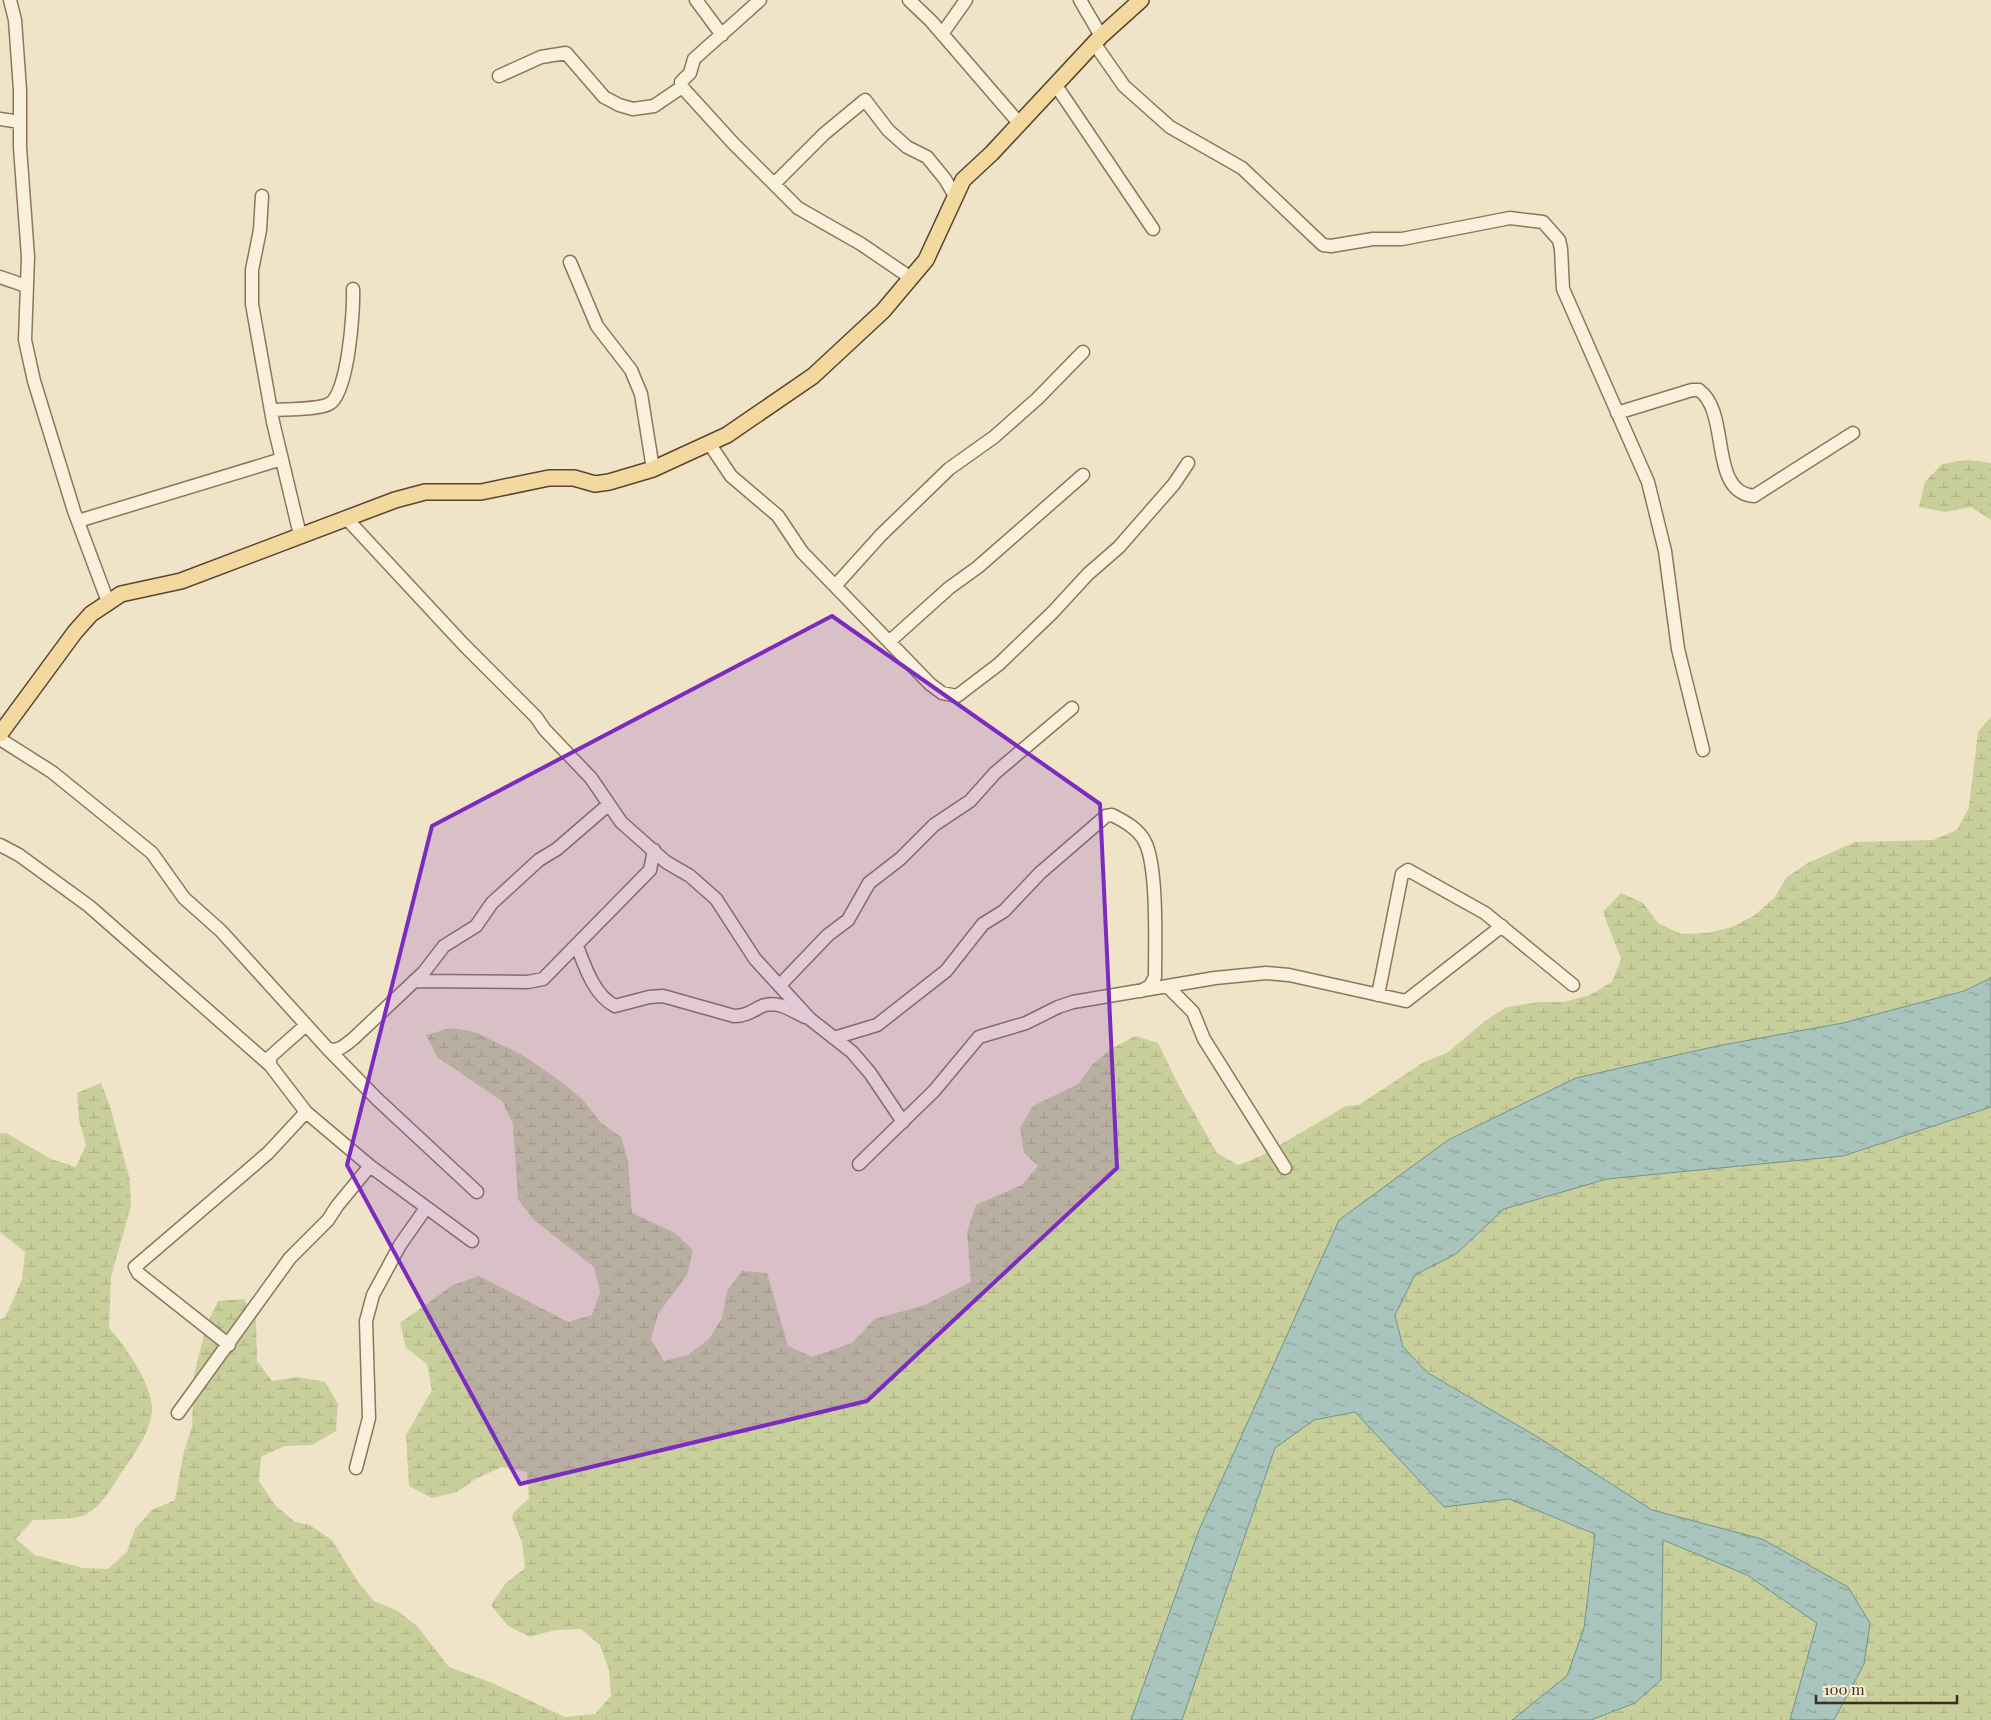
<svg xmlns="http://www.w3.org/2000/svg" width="1991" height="1720" viewBox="0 0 1991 1720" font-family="'Playfair Display',serif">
  <defs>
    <pattern id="wetland-marsh" width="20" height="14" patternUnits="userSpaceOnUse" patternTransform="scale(1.25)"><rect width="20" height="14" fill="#c9cf9b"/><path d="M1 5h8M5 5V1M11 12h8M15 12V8" fill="none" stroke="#aeb285"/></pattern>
    <pattern id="water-ripples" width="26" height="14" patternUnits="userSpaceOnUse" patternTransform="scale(1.25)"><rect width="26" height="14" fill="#a9c4bc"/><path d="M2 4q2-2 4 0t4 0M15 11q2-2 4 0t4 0" fill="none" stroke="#8ba098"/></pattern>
  </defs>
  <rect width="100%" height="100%" fill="#f0e4c8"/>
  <path fill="url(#wetland-marsh)" d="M1967,460L1991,463V520L1971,507L1945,512L1919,507L1925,482L1942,464Z
    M1991,717V978L1964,991L1843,1023L1717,1046L1339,1220L1200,1530L1131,1720H0V1319L5,1318L22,1280L25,1252L0,1232V1133H6L51,1159L76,1167L86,1145L79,1120L77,1093L101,1083L110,1106L130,1180L131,1206L111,1277L109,1328C124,1344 154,1387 152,1411C150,1434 132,1457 120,1475C111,1489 101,1507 85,1515C75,1520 45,1519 33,1520L16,1539L35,1555L83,1568L108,1569L127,1552L135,1529L152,1510L175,1500L184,1451L192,1427L194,1374L207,1324L218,1301L244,1299L256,1321L257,1361L272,1381L298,1377L325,1382L338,1404L336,1431L312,1445L285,1446L261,1457L259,1481L275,1505L295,1522L310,1525L332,1540L358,1582L374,1601L398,1611L418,1627L449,1667L495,1684L565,1717L595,1714L611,1696L609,1670L600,1645L581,1629L555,1630L530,1637L508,1626L491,1605L505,1584L525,1568L522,1542L512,1518L514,1512L529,1498L527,1472L502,1467L477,1478L457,1492L432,1498L409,1486L406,1435L432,1390L427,1364L406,1348L400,1323L453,1285L479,1276L568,1322L592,1315L600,1292L594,1267L534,1220L518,1199L513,1124L502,1101L437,1057L426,1035L451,1028L475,1032L521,1054L563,1083L584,1101L600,1122L621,1137L628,1161L632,1213L675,1233L693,1250L687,1275L658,1314L651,1339L664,1361L688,1355L709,1339L722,1318L727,1291L742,1271L767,1273L788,1346L812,1357L852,1343L875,1319L925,1305L971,1282L967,1232L976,1205L1022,1185L1038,1166L1024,1153L1020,1128L1033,1106L1078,1084L1093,1064L1113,1048L1135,1036L1158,1043L1180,1088L1217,1153L1238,1165L1261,1156L1346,1106L1359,1105L1424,1062L1447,1053L1485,1021L1507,1007L1540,1002H1564L1590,995L1612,982L1621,959L1603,912L1621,893L1643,903L1658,923L1681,934L1708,933L1732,927L1755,915L1774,898L1787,877L1808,863L1855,842L1933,840L1957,830L1969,807L1978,732Z
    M1991,1107V1720H1834L1864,1664L1848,1587L1762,1539L1652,1510L1541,1439L1428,1373L1403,1347L1395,1315L1415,1275L1456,1254L1504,1209L1607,1179L1843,1156Z
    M1356,1412L1444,1507L1509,1499L1595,1534L1584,1628L1567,1677L1512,1720H1182L1275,1448L1314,1420Z
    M1663,1539L1747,1575L1818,1623L1790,1720H1591L1635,1703L1661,1679Z"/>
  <path fill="url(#water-ripples)" stroke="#6f938a" d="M1991,978V1107L1843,1156L1607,1179L1504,1209L1456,1254L1415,1275L1395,1315L1403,1347L1428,1373L1541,1439L1652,1510L1762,1539L1848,1587L1870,1623L1864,1664L1834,1720H1790L1817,1623L1747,1575L1663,1540L1661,1680L1635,1703L1591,1720H1512L1567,1676L1584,1628L1595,1534L1509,1499L1444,1507L1355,1412L1314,1420L1275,1448L1182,1720H1131L1199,1530L1339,1220L1448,1140L1576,1078L1717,1046L1843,1023L1964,991Z"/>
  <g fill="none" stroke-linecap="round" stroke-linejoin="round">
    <g stroke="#8d765c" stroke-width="15">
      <path id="minor" d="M10,0L15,20L20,90V147L28,257L25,340L34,381L74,511L108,602
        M696,0L722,35
        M909,0L931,21L1019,123
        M1080,0L1101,36
        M942,34L966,0
        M1094,43L1124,86L1170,127L1242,168L1323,245L1331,246L1373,239H1402L1510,218L1543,222L1559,240L1561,249L1563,289L1648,482L1665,551L1678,649L1703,750
        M499,76L541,57L566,53L604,97L619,105L633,109L654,106L682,87L681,82L690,73L694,59L760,0
        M1055,84L1153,229
        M682,87L733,143L798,208L861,244L911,278
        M0,119L20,122
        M774,184L824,134L865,100L888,130L907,147L927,157L945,179L955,196
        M262,196L260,230L252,270V304L273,422L300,535
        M570,262L597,326L631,370L641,394L653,469
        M0,277L26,286
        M271,410C286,409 317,410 329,404C348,395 354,311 353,289
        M1617,413L1692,390H1699C1731,413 1708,492 1754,496L1853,433
        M709,443L731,476L778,516L802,552L930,684L942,693L957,696L999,664L1053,612L1088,574L1119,547L1174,484L1188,463
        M346,518L464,645L536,717L545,730L591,778L621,822L666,862L690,876L716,899L755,959L810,1019L852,1052L870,1073L903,1122
        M78,521L282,459
        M835,586L881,535L949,469L994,437L1037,399L1083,352
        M890,641L949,588L978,567L1083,475
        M0,739L52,772L152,853L184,898L221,931L328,1049L377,1099L477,1192
        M0,845L19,855L89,906L270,1065L306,1112L370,1166L472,1241
        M577,946C585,967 594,995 615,1006L649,997L663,996L734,1016C745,1016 751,1012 760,1007C776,999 791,1010 805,1017
        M414,981L528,982L543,979L650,870L654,850
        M780,985L828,935L848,920L869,883L900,859L934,825L970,801L995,773L1072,708
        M1169,988L1193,1012L1204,1039L1285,1168
        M1378,995L1402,874L1408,870L1485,913L1573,985
        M834,1038L877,1025L946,971L983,924L1004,911L1040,873L1106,816L1112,815C1124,821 1139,829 1145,842C1158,867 1155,947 1155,977L1150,986L1141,991
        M328,1049C339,1052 345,1045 353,1039L424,972L444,946L476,926L492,903L539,860L557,849L608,805
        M270,1065V1057L306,1025
        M859,1164L934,1091L979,1037L1026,1023L1058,1007L1073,1002L1215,978L1266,973L1289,975L1406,1001L1502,926
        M229,1345L138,1273L135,1267L268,1153L306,1112
        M178,1413L290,1258L328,1220L337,1206L370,1166
        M356,1468L369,1418L366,1321L373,1295L400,1245L426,1208"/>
    </g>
    <g stroke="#5b4430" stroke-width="18">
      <path id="major" d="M0,734L75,632L91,614L121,594L181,581L395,500L425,492H481L549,478H574L595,484L609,482L653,469L727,435L813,376L883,311L926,260L963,180L992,153L1101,36L1141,0"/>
    </g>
    <use href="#minor" stroke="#faf1dc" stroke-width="12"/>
    <use href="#major" stroke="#f3d9a0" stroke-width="15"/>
  </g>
  <path fill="#7b2cbf" fill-opacity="0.2" stroke="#7b2cbf" stroke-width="4" stroke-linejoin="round" d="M832,616L1100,804L1117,1168L867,1401L520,1484L347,1165L432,826Z"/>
  <path d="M1816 1695v8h141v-8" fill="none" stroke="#3d2e20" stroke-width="2.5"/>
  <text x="1824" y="1695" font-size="15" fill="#3d2e20" stroke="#f7eed8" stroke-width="4" paint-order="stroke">100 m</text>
</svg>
